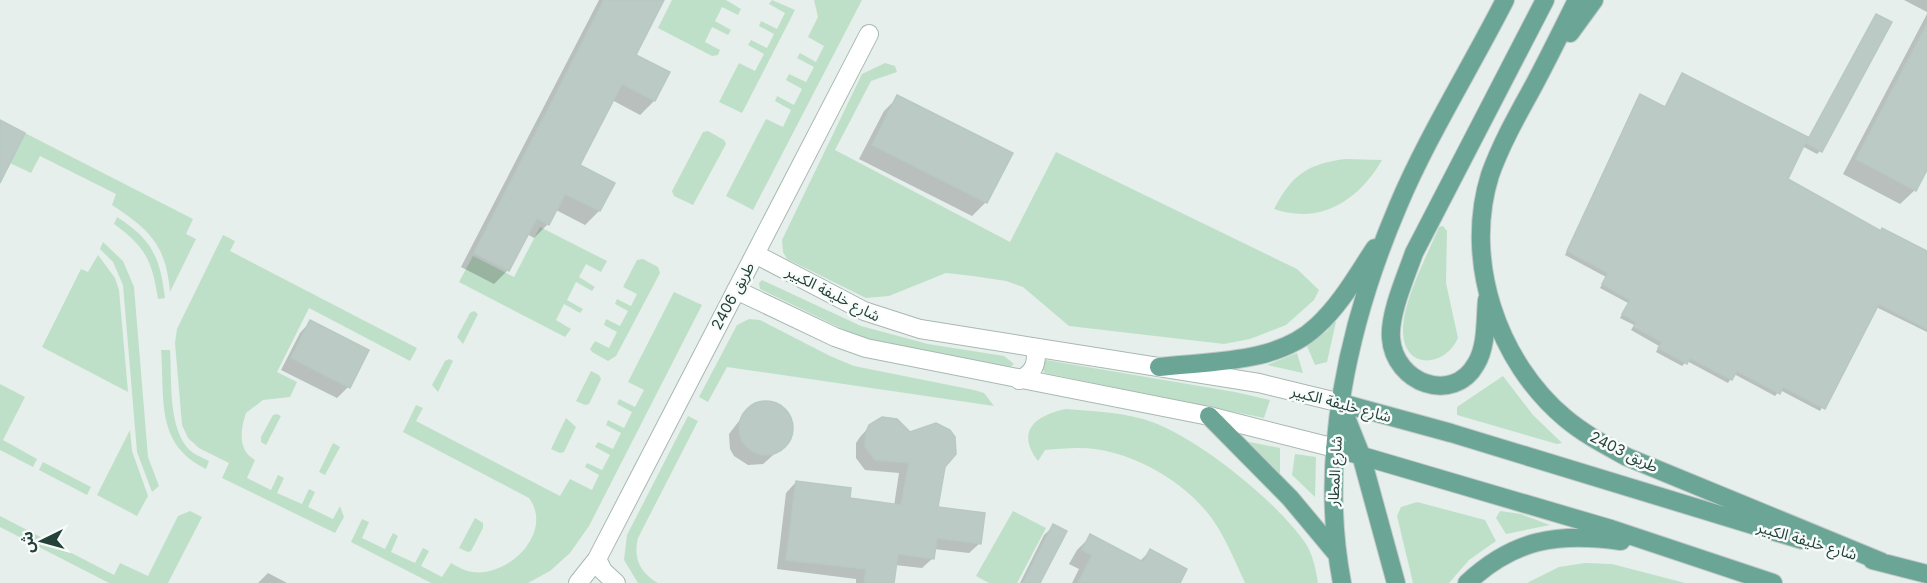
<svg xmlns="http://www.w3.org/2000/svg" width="1927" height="583" viewBox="0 0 1927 583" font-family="Inter,'Noto Sans Arabic',sans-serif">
  <rect width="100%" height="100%" fill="#e6efeb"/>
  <path fill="#bfe0c8" d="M672,0H726L741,9L738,15L722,7L715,21L731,30L728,35L712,27L705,42L720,50L718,55L712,56L658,28Z
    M772,0L795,10L742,113L719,102L739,63L755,71L764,54L748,45L751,40L767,48L774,34L759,26L761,21L777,29L785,13L769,4Z
    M814,0H862L753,210L726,196L766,119L783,127L791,110L775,101L777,96L794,105L802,89L786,80L789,74L806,82L814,67L797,58L800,53L816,62L824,46L808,37L818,17Z
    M885,63L895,66L897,72L871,81L835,150L1010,242L1056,152L1297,269L1319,290L1314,300L1286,325L1250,339L1224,344L1069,326L1023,287L1006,281L973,276L946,273L889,296L866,298L787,259L783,252L782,240L862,74Z
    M708,131L724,140L726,144L693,205L674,196L672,191L703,132Z
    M25,133L193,219L186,234L196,239L170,292C166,245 150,230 112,205L116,194L40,156L31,173L10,163Z
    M1345,159L1382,160C1359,200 1321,225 1274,209C1292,175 1307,164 1345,159Z
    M117,217C153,240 160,258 165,298L158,299C152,261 146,247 114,224Z
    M1443,226L1447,231L1446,283L1458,338C1444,369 1403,369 1403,331C1403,300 1427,256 1439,227Z
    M540,227L607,261L601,272L586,264L579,277L595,287L592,291L576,282L567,300L583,309L580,313L564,304L556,320L571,329L565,337L459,282L473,256L514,277Z
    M223,235L235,241L230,251L417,348L410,361L309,308L277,372L297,382L290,397L263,400L246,413C240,430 238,451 255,460L247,478L271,490L278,475L284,478L277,493L302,504L309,489L315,492L308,507L333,519L340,506L344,517L335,533L222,478L229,463L199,448L188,438L182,425L175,343L177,329Z
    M103,242L123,261L134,287L148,457L159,486L152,492L137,452L123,285L113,262L100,249Z
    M98,255L115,278L119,290L128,392L42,347L81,269L88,272Z
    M643,259L658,267L660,273L616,356L608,361L592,352L590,349L595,341L609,348L617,332L604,325L606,319L620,326L628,311L615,304L617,299L631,306L637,294L623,287L637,260Z
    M762,280L861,326L928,344L1004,356L1014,364L1009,368L928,355L859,337L760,289L759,283Z
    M674,292L702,305L589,526L570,553L550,571L528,583H431L351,542L362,519L369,522L362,538L385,549L393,533L398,536L391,552L415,563L423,548L429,551L421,566L442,577L451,563C458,567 465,571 473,572C509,577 554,532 529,498L403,432L416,405L423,408L416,421L560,496L570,479L592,490L599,475L585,467L587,463L602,470L610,455L595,447L598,442L613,449L621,433L606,425L608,420L624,428L632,412L617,404L619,399L635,407L644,390L628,382Z
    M474,311L478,314L463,344L457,337L470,313Z
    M749,319L760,320L830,356L854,366L974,390L984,393L994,406L727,367L708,402L699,397L737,325Z
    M1333,322H1336L1327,362L1315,365L1307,346L1327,331Z
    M161,350H170C172,378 168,422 186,446C192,454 201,457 209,461L206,469C155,444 165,400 161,350Z
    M1297,353L1303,373L1267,365Z
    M449,359L453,361L438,392L432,385L445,361Z
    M1046,360L1235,392L1270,400L1264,418L1045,373L1041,367Z
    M591,371L599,375L601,379L589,404L585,405L576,401Z
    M1503,376L1533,415L1562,443L1557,444L1457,415V407Z
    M0,384L25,397L3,440L37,459L33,467L0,450Z
    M1066,409C1092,411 1118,412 1143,419C1193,433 1277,501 1306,544C1313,555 1316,570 1318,583H1245C1234,559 1223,531 1206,511C1177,476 1123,447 1077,448C1067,448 1056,449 1045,450L1038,461C1015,431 1036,415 1066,409Z
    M277,414L281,416L266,445L261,442V437L273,415Z
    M688,416L698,421L638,538C633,558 640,573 658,583H638L624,560L627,535Z
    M566,418L576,427L564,452L560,453L551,449Z
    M130,430L132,451L148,496L137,516L97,495Z
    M1245,441L1280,448V473L1276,474Z
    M333,443L340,447L325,475L319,472Z
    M1295,454L1316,457L1315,497L1292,475Z
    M43,462L91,487L87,495L39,470Z
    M1417,502L1485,520L1496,541L1469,560L1449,583H1413L1397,516L1401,507Z
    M190,511L202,517L168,583H109L0,527V516L114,575L120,563L148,576L178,516Z
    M1013,511L1046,528L1017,583H989L976,576Z
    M1500,511L1521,514L1550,525L1506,534L1496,518Z
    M475,518L483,523V528L471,551L468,552L459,548Z
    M1585,563L1612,564L1685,583H1527L1559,567Z"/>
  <path fill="#0003" d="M599,0H662L634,56L654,101L640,115L612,100L578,165L613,183L599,211L585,225L556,210L548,224L534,238L527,234L508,270L494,284L461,267Z
    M1904,0H1927V12Z
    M1927,14V166L1915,190L1900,204L1843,174Z
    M1876,16L1820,151L1817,154L1802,146L1786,179L1880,232L1927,252V332L1876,307L1820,411L1780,390L1775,396L1734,374L1728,383L1687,361L1682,366L1656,352L1659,346L1631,330L1634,325L1620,318L1628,303L1600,288L1606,277L1565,255L1637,99L1640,96L1664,109L1682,74L1808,139Z
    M898,97L986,202L972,216L859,159L884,111Z
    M310,322L367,351L348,387L337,398L281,370L300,333Z
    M764,402L779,405L790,417L791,434L788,442L763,464L748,465L734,456L730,449L729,434L749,408Z
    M890,418L903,425L944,467L937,509L980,543L969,553L934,549L933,558L922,568L895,565L893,583H856V579L777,569L786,493L796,482L848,500L894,506L899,473L865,470L856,458V443L860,437L870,426Z
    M1054,526L1038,583H1020L1044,535Z
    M1091,536L1140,561L1150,551L1181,583H1072L1079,569L1069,564L1077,550Z
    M268,573L287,583H258Z"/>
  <path fill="#bbcac4" stroke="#b8c9c2" stroke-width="1.5" d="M604,0H664L636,55L670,72L655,101L622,84L580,165L615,183L600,211L565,194L549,225L537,218L509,271L474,253Z
    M1876,14L1892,22L1822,152L1806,143Z
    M1927,24V170L1916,191L1856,159Z
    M1682,73L1808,137L1788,179L1881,231L1882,228L1927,251V329L1879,304L1825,409L1783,387L1780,394L1737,371L1732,380L1690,358L1687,364L1658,348L1662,342L1634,327L1636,322L1622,314L1630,300L1602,284L1608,273L1567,251L1640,94L1665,107Z
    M897,95L1013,153L987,203L872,145Z
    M0,120L25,133L0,183Z
    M310,320L369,350L350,388L291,358Z
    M739 428a27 27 0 1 1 54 0a27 27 0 1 1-54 0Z
    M882,417L897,419L910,432L936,423L950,430L955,437L956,454L945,467L938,507L985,513L981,544L937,538L934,559L898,554L894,583H864L866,569L786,560L796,481L851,488L850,498L901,505L909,463L875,460L865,447L866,432L869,425Z
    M1053,524L1067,531L1040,583H1023Z
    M1090,534L1143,562L1150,549L1187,569L1180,583H1078L1092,555L1082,550Z"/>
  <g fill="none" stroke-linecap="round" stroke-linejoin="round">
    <g stroke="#a8b8b2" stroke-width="20">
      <path id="minor" d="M755,254L864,311L920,329L1259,383L1341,403
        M736,290L835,337L866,348L1209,416L1335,448
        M1019,380C1034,373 1038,363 1035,348
        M597,559L603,571L616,583
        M578,583L597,559L869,34"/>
    </g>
    <g stroke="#c2cac8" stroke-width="20">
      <path id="major" d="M1577,0C1563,28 1549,57 1534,85C1518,114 1501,144 1490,175C1463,261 1498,362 1565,418C1584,434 1605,445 1627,457L1882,562
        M1570,33L1594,0
        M1487,300C1485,321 1487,346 1476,364C1453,405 1394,383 1391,338C1389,314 1406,276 1414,253L1545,0
        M1159,367C1211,361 1277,364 1317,326C1341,304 1357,275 1375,248
        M1341,403L1451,433L1802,540
        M1341,405L1361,455L1396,583
        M1209,416L1290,498L1336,553
        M1335,448L1611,529L1773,583
        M1872,560L1927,574
        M1342,583C1318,457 1348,323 1398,206C1427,137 1471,67 1505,0
        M1467,583C1514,539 1558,532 1621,541"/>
    </g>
    <use href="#minor" stroke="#fff" stroke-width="18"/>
    <use href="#major" stroke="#6aa596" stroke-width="18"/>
  </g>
  <g text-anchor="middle" stroke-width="5" stroke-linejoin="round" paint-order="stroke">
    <g font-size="15" fill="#24423a" stroke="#f7fbf9">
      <text transform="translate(833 294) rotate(27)" y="5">شارع خليفة الكبير</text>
      <text transform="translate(733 296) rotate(-62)" y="5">طريق 2406</text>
      <text transform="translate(1341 404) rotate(15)" y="5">شارع خليفة الكبير</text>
      <text transform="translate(1624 452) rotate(26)" y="5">طريق 2403</text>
      <text transform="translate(1335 471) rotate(-87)" y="5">شارع المطار</text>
      <text transform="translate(1807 541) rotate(16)" y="5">شارع خليفة الكبير</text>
    </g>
  </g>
  <g transform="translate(42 541) rotate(265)" stroke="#f7fbf9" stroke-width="4.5" paint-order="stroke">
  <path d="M0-4.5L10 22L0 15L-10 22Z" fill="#24423a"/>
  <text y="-9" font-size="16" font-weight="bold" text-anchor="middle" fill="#24423a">ش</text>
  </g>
</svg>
